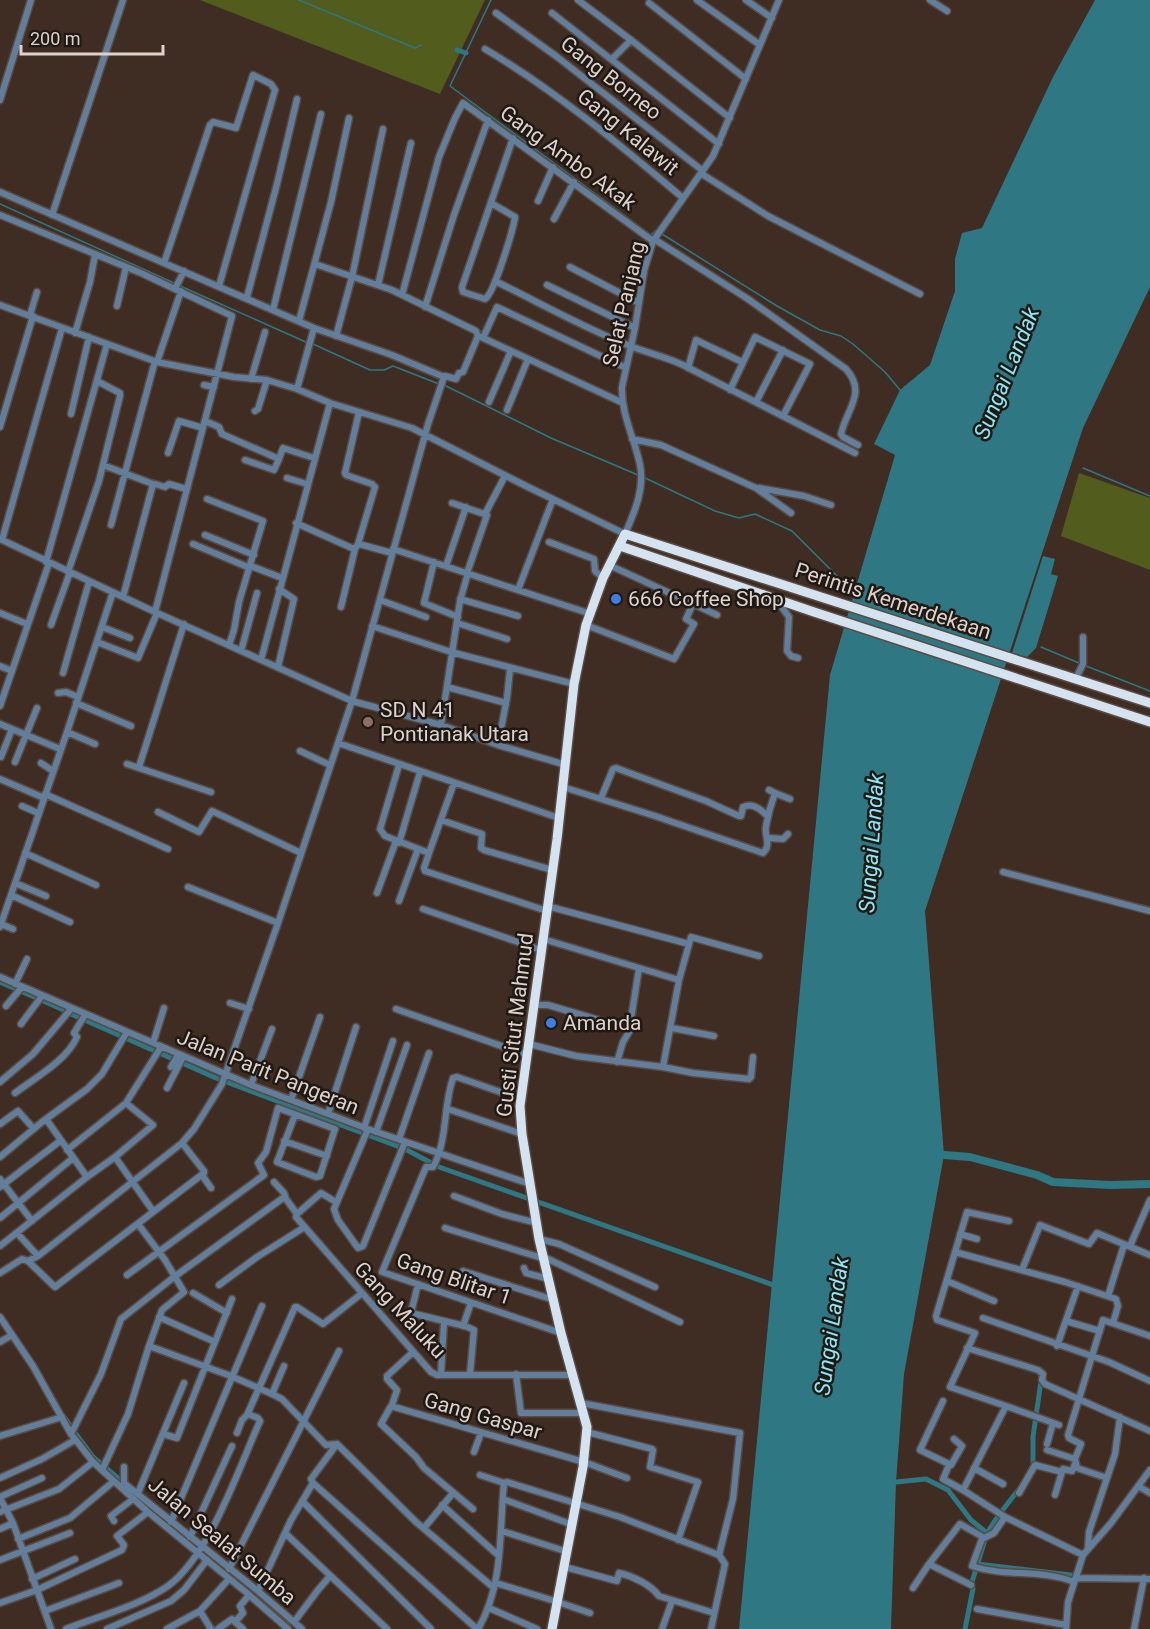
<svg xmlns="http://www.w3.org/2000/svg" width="1150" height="1629" viewBox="0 0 1150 1629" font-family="Roboto,sans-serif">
  <rect width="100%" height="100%" fill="#3f2d24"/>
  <path fill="#525c1d" d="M200,0H485L440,94Z
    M1079,473L1150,498V570L1061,536Z"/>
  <path fill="#2f7783" d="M1095,0H1150V287L1083,428L925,911L944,1155L904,1374L896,1482L891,1629H739L830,675L895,455L874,444L900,390L930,365L955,291V259L962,233L982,228L1053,77Z
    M1043,556L1055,559L1051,574L1058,576L1036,648L1027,657L1012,653Z"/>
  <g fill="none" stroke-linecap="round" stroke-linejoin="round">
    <path stroke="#2f7783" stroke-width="1.5" d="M299,0L415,48L421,45
      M491,0L450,86L651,235L656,230L658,231
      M0,204L174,283
      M662,234L777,306L820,330L841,336L853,344L885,372L900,390
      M178,285L308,343
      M313,344L370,370H384L393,366L439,384
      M444,385L551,438L638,475
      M1083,468L1150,496
      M643,477L715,511L739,518L755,514L792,531L854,593
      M1041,647L1079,663
      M1086,666L1150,691"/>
    <path stroke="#2f7783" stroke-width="5" d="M457,50L466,53
      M0,982L66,1011
      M71,1014L216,1078L405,1149L439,1167L779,1287
      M65,1418L71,1427
      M76,1434L93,1457L125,1484
      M1033,1469V1437L1041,1381
      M896,1482L926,1479L948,1490L971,1520L987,1533
      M170,1524L217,1565
      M977,1564L1079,1576
      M965,1629L973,1589L972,1582L987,1533L998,1516L1019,1489"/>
    <path stroke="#2f7783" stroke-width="8" d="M944,1155L970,1157L1037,1175L1053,1182L1110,1185L1150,1184"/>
    <g stroke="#5b4b42" stroke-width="9">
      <path id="minor" d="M578,0L631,40
        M697,0L760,45
        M746,0L772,18
        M930,0L947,11
        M649,3L746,79
        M496,13L556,56L703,171
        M552,13L719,144
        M485,49C556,91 620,145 683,198
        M612,59L631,40L730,118
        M0,100L31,0
        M702,174L768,216L920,294
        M0,192L314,328L392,355L444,377L445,376L456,379L459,373L463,372L478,336L476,331L392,290L315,264
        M538,201L553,167
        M491,203L515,217C513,230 494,294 485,299L463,292L462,287L513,138
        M0,215L141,273L232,316L155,612
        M52,215L123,0
        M554,219L574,182
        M654,239L748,299L846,369C867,393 847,408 841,434L843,437L858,445
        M164,263L210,125L213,122L236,128L253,75L271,84L275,90L219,286
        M570,267L639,303
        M495,281C540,303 584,328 630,346C648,353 666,357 683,365L855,453
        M378,285L411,143
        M547,285L635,328
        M175,289L184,271
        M402,295L439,157L455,118L463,103L653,241
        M247,297L277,184L297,99
        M0,305L157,362L234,377L267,380L297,389L330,403L412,428L528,487L625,534C634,513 645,489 640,465C635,439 621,415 622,387L635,328L644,271L653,241L713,156L779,0
        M117,306L126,267
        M425,307L454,215L488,120
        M273,310L321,114
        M30,315L37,292
        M299,321L331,202L349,118
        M75,333L90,282L95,255
        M336,336L352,277L383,129
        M481,337L623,403
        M483,338L497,307L626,368
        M157,362L181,291
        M688,368L696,340L742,362
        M251,379L265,332
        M204,385L214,387
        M297,389L314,328
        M730,390L755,337L810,364L783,416
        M489,402L511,351
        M756,402L783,350
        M507,410L528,359
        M255,411L258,409L267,380
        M71,414L89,337
        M205,421L219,427L222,434L279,459L274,470L245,460
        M0,427L33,316
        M632,439L661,445L756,488L791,513
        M168,453L179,421L203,428
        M279,459L283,448L314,458
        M103,465L153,484L123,597
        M287,478L307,484
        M152,485L155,484L165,487L169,484L186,489
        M759,488L804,496L831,505
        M207,499L263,521L239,602L234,630L229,645
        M452,503L487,515L467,573
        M485,514L505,476
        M296,523L354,549L359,544L392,553
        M111,525L155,361
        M205,535L254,555
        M0,539L155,612L352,701L441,725L498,745L566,765
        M2,540L62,328
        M549,542L594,559L595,571L603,578
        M193,544L250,568
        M358,544L375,487L372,484L346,475L345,473L359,412
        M393,549L591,614
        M46,562L107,344
        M434,562L424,603L458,617
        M609,565L717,615
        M251,566L282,578
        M446,566L466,507
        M68,572L99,481L120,396V393L97,381
        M518,590L553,499
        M460,599L518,616
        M380,600L426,617
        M779,601L781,606L789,617L787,651L791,656L798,658
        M341,607L355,549
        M0,613L27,624
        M457,623L507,639
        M51,625L70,572
        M586,625L674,659L694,624L686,619L693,604
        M372,626L451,652L574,684
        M102,627L130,638
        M97,642L138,658L157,613
        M241,651L257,593
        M261,660L330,403
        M0,666L12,671
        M278,667L294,599L279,589
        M63,673L89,582
        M1075,680L1083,664V637
        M447,687L506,703
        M58,693L66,692L78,697
        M76,703L131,726
        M0,706L49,563
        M0,724L60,749
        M441,725L460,601L468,573
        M67,732L95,744
        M338,743L559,818
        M498,745L507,698L510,669
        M300,751L330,765
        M1,757L12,729
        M15,762L37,708
        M41,763L53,771
        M127,764L211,792
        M399,765L380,829L385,836L429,853L424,868L425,871L547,911
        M139,767L184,624
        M0,779L44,798
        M563,787L655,816L763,853C772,844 764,837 766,826C768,815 771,804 775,793L769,790
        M775,793L790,799
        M45,794L168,849
        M601,798L613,769L616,768L706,801L739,816H741L743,807C753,802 762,810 768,817
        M22,806L38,813
        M158,812L199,832L212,811L301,853
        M441,820L482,834L481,848L484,850L552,870
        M769,838L783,839L788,834
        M399,843L420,772
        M25,853L96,885
        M429,853L454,783
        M1003,872L1150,911
        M15,883L46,896
        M188,887L278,923
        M377,893L396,841
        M11,895L70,922
        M399,901L418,849
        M547,906L689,944
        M423,909L541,950
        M1,924L13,929
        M0,927L67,732L113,592
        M543,939L679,980
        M0,977L251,1085L368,1129L530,1184
        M15,984L27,959
        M230,1003L249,1009
        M534,1005H548L606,1022
        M6,1006L22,987
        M396,1009L527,1055
        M21,1024L42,996
        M672,1028L714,1036
        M153,1043L164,1008
        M529,1044L576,1056L663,1067L679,980L691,937L759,956
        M617,1062L623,1042L629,1032L639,968
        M171,1067L178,1055
        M663,1067L693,1073L749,1079L751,1077L753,1057
        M0,1082L33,1054L71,1009
        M251,1085L272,1029
        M167,1088L183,1057
        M15,1093C36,1077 66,1061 77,1037L74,1033L85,1015
        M509,1095L457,1077L453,1078C443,1106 448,1140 433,1167H426L382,1272L561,1333
        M291,1100L320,1017
        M448,1109L522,1134
        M328,1114L356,1027
        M0,1124L18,1111L34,1129
        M364,1128L393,1041
        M368,1129L334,1209L338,1220L358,1248L363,1246L405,1142
        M376,1132L407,1045
        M399,1139L429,1053
        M284,1141L327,1156
        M67,1150L126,1103
        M0,1157L42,1122L87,1089L102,1074L127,1032
        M202,1175L211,1188
        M87,1177L115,1157
        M0,1179L32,1221
        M274,1182L284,1193L286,1199
        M0,1187L60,1141
        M454,1196L502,1214L537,1223
        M336,1202L321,1193L297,1214L296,1217L431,1372L437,1375H572
        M153,1211L115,1157L153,1125L126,1103L161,1047
        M0,1218L73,1158
        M1009,1221L967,1212L936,1316L937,1320L975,1333L950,1387L1006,1406L963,1490L1005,1517L1083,1555
        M138,1224L165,1260L184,1292L162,1310L149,1346
        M445,1228L545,1259
        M17,1233L38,1256
        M960,1234L977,1239
        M539,1239L559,1244L655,1287
        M0,1246L87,1177L46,1119
        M1130,1246L1150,1200
        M955,1252L1065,1282L1116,1299L1118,1306L1113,1323
        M544,1257L680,1322
        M28,1261L55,1287L204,1173V1171L182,1143
        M524,1268L526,1273L549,1279
        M1022,1270L1040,1225L1089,1244L1097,1233L1150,1255
        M463,1271L554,1300
        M0,1273L22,1259L28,1261L38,1256L182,1143L194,1129L222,1084L278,923L352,701L428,424L444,377
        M127,1275L264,1175L258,1163L266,1152L278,1108L335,1129L320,1176L316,1177L277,1162L295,1115
        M947,1281L994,1301
        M418,1284L411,1313L465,1326L474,1330L470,1374
        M219,1285L257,1257L303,1228
        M193,1293L227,1313
        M1108,1296L1124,1245
        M0,1317L33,1366L71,1434L93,1462L148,1512L247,1593L288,1629
        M159,1317L215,1342
        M983,1318L1109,1362L1150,1381
        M1066,1321L1100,1331
        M463,1326L471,1303
        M0,1342L12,1335
        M1057,1346L1078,1286
        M967,1348L1038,1370L1043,1374L1042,1380L1045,1384L1150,1431
        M441,1374L444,1322
        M516,1374L521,1413H584
        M272,1394L284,1366
        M943,1401L920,1450L951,1465L962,1446L954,1439
        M581,1403L740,1433L733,1499L719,1555
        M392,1405L397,1390L387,1379V1376L413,1352
        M1006,1406L1059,1425
        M587,1432L652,1449L653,1450L650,1467L698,1482L678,1540
        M237,1433L242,1420L247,1415L295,1307H297L323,1324L361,1294
        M71,1434L101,1374L121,1319L174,1277L283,1198L286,1199L297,1214
        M163,1434L177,1438L232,1299
        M0,1436L62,1417
        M1047,1444L1053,1423
        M1047,1450L1075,1459L1077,1468L1107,1478
        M474,1452L481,1433
        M1075,1459L1081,1444L1069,1438L1068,1435L1103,1320L1150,1336
        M949,1465L943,1479L963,1490
        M124,1467V1483
        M974,1468L1003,1484
        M102,1470L128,1414L149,1346L231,1376L272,1394L282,1399L326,1445L337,1444L416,1522L494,1588
        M1062,1472L1063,1469L1072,1471L1075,1464
        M480,1475L504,1483
        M0,1478L42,1459L75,1440
        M124,1483L258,1591L302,1629
        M313,1483L477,1629
        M1138,1486L1150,1493
        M138,1493L184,1383
        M1019,1493L1035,1465L1062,1472L1055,1495
        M0,1497L42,1478
        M0,1498L13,1523L51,1629
        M503,1499L573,1525
        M302,1501L431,1629
        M442,1505L499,1556
        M473,1509L424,1468L416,1457L381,1424L391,1406L584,1462L627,1478
        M0,1512L59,1489L93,1462
        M1005,1517L994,1533L982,1539L972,1566C1005,1577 1042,1569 1074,1582
        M114,1521L111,1516L133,1499
        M171,1522L262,1306
        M424,1528L453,1493
        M0,1529L13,1523
        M502,1531L568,1552
        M285,1533L387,1629
        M190,1537L232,1446
        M18,1539L70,1518L114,1481
        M1088,1548L1089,1532L1115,1454L1120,1417
        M0,1560L70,1533
        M929,1564L960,1524L983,1537
        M565,1567L617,1581L619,1573C633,1576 651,1585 659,1596L714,1613
        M229,1569L339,1351
        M32,1579L75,1559
        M1074,1580L1078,1578L1150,1579
        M496,1583L558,1602
        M913,1588L929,1564L971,1585
        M258,1591L291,1520L313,1483L311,1479L337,1444
        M558,1602L590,1613
        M0,1603L37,1590L122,1550L124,1545L117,1536L148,1512
        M489,1608L537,1629
        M977,1609L1066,1625
        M45,1611L119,1583
        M200,1611L211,1629
        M235,1622L243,1613L240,1606L249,1595
        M294,1622L318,1590L330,1576
        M66,1629C99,1616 139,1606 168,1586C210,1555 238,1470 260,1421L258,1418L248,1414
        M107,1629L171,1601L184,1590L207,1560
        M167,1629L200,1611L229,1579
        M218,1629L232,1619L243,1629
        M478,1629C504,1584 499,1533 504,1483L507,1482L620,1517L719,1555L725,1564L711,1629
        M662,1629L672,1601
        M1066,1629L1068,1602L1083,1555L1111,1523L1150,1470
        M1134,1629L1144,1578"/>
    </g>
    <g stroke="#5b4b42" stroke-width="12">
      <path id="highway" d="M620,546L814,612L1150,722
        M552,1629L583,1467L587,1427L561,1333L539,1239L522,1134L520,1106L557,839L574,684L586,625L603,578L625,534L1150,703"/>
    </g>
    <use href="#minor" stroke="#627e9b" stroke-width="6"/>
    <use href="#highway" stroke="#d5e3f1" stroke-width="9"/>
  </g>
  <g fill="#3f7fe0" stroke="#201813" stroke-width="2">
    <circle cx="616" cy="599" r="6"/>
    <circle cx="551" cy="1023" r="6"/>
  </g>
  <circle fill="#8d6e63" stroke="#201813" stroke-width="2" cx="368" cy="722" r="6"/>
  <g text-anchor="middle" stroke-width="5" stroke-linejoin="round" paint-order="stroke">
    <g font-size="21" fill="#ddd1cb" stroke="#201813">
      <text transform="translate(611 78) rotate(38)" y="7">Gang Borneo</text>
      <text transform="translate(628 132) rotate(39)" y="7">Gang Kalawit</text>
      <text transform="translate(568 158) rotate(36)" y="7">Gang Ambo Akak</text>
      <text transform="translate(624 304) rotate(-77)" y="7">Selat Panjang</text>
      <text transform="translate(893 601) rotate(18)" y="7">Perintis Kemerdekaan</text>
      <text transform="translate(515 1025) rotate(-83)" y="7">Gusti Situt Mahmud</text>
      <text transform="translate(268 1072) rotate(22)" y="7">Jalan Parit Pangeran</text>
      <text transform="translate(454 1279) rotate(19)" y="7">Gang Blitar 1</text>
      <text transform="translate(400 1310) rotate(47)" y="7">Gang Maluku</text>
      <text transform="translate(483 1416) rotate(16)" y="7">Gang Gaspar</text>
      <text transform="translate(222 1541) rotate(40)" y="7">Jalan Sealat Sumba</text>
    </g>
    <g font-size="21" fill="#ddd1cb" stroke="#201813" text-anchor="start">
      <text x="628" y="606">666 Coffee Shop</text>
      <text x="380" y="717">SD N 41<tspan x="380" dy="24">Pontianak Utara</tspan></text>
      <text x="563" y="1030">Amanda</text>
    </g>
    <g font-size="22" font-style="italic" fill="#8ae7f7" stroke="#201813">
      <text transform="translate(1006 373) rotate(-68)" y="8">Sungai Landak</text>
      <text transform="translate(871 843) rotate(-86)" y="8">Sungai Landak</text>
      <text transform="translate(831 1326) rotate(-82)" y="8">Sungai Landak</text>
    </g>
  </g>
  <path d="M21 45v9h142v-9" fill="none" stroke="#ddd1cb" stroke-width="3"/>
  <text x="30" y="45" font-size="18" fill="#ddd1cb" stroke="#201813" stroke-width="4.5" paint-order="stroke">200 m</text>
</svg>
